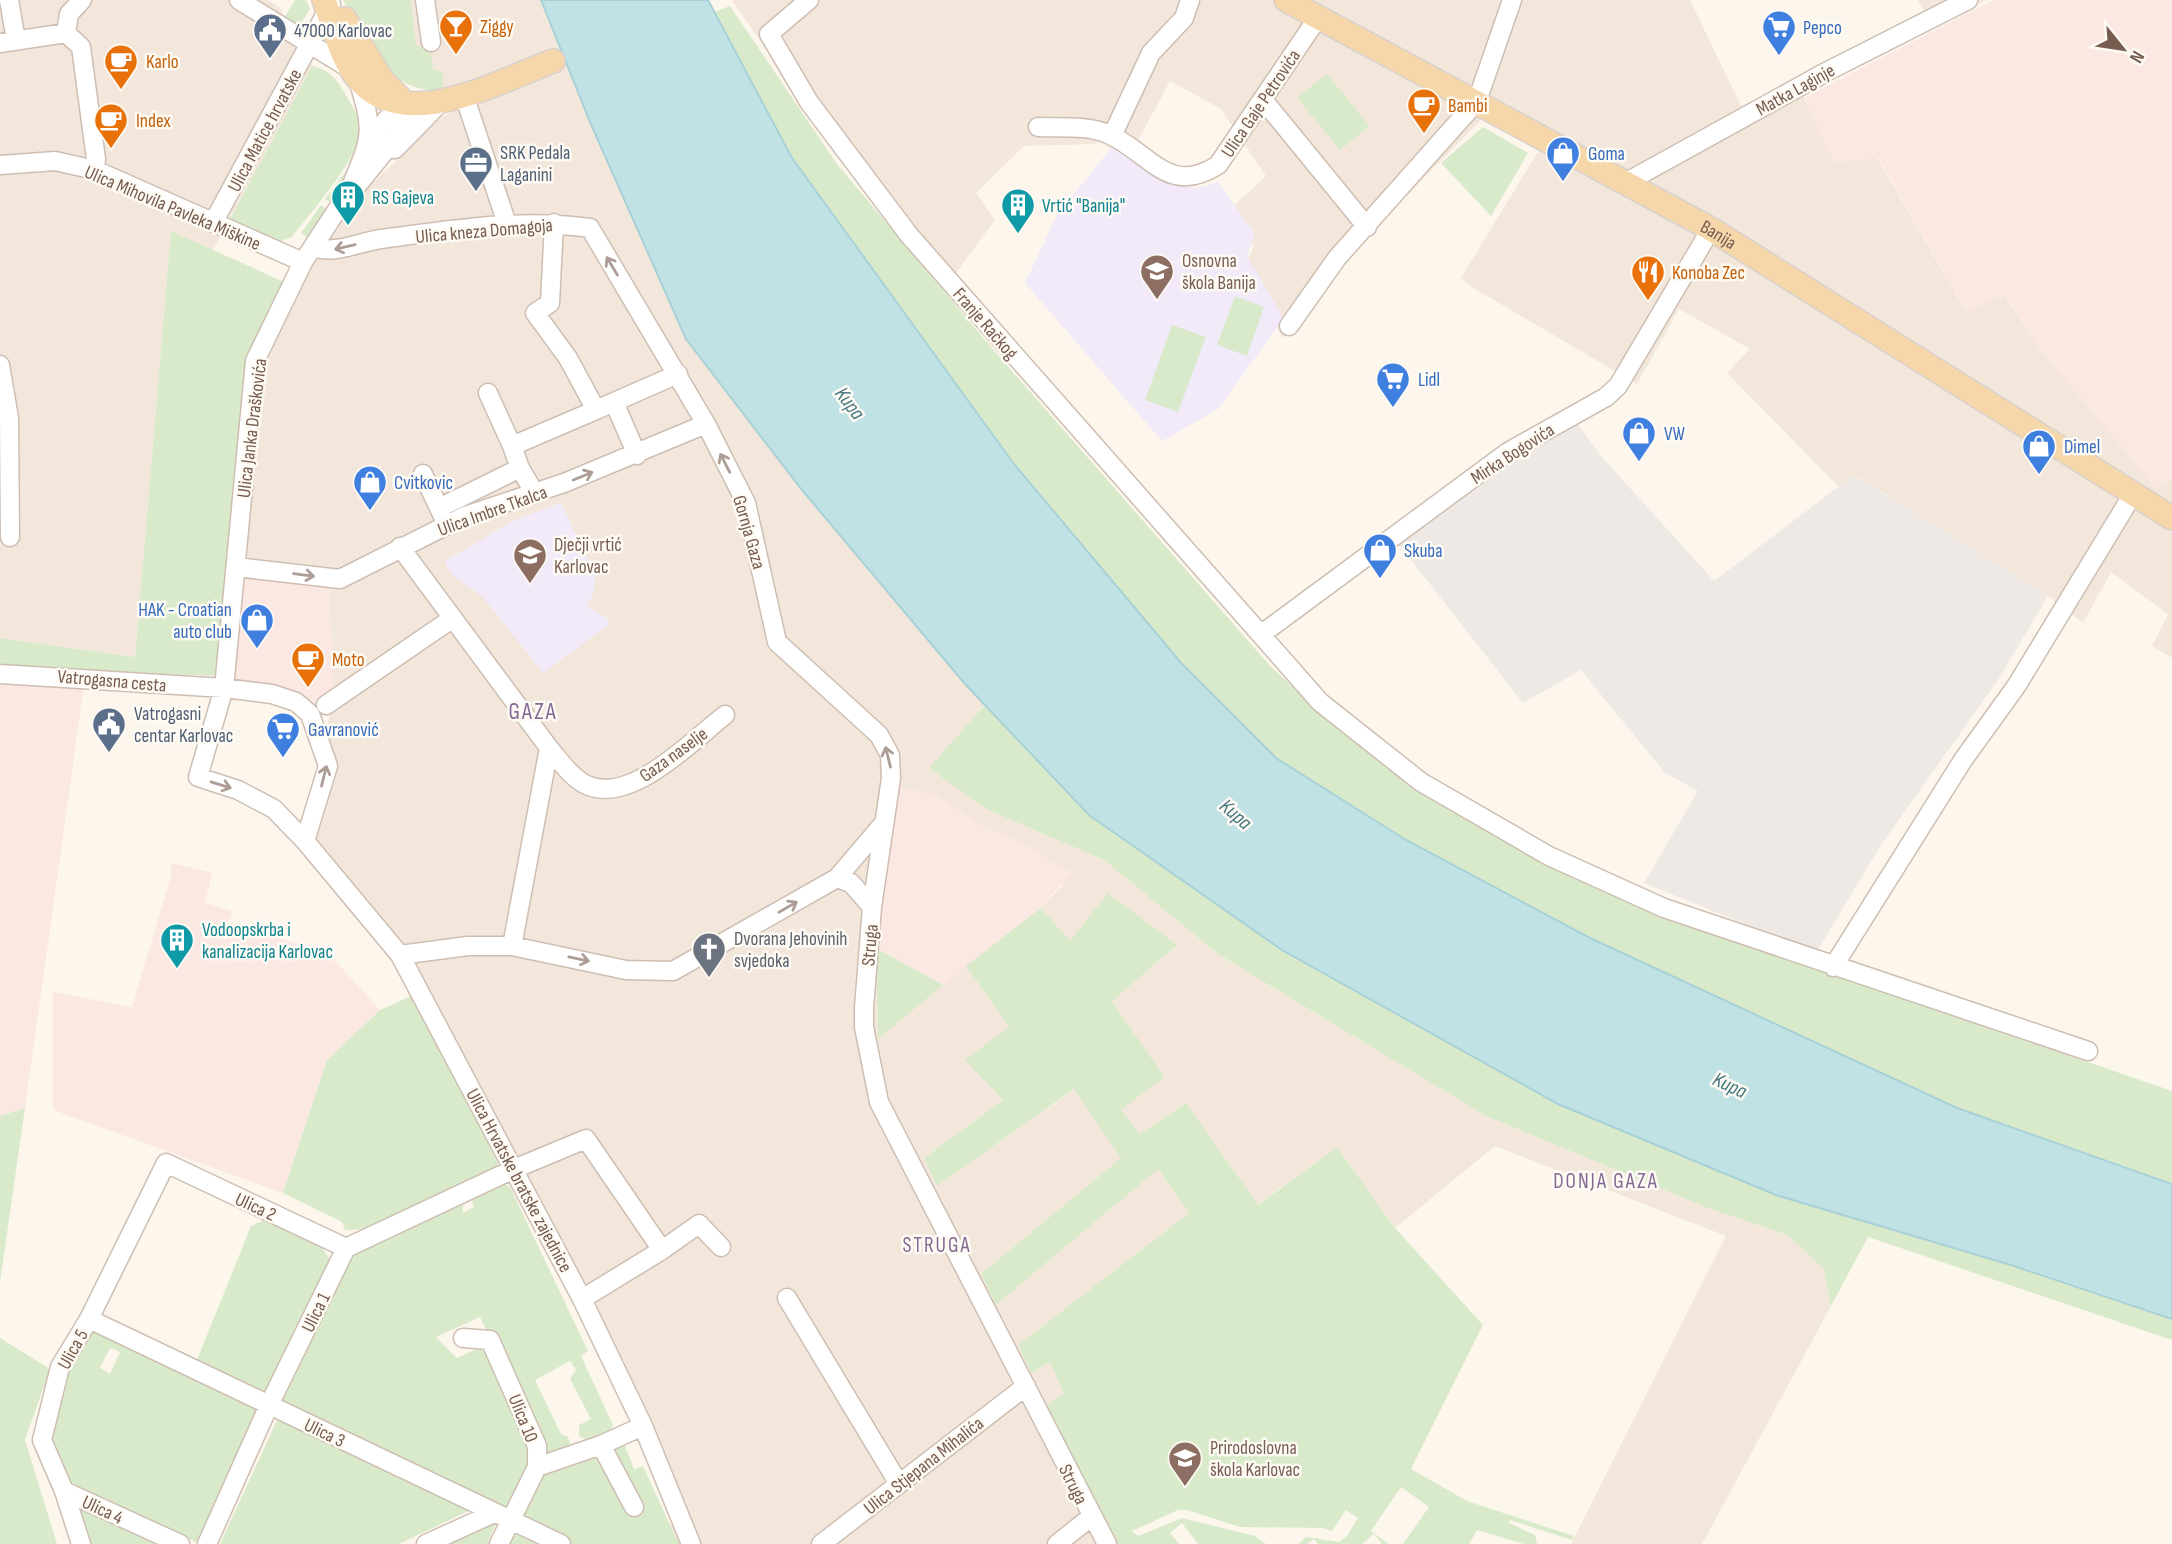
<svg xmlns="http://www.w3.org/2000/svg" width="2172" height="1544" viewBox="0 0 2172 1544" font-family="'Sofia Sans Condensed',sans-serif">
  <rect width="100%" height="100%" fill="#fcf6ed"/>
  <path fill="#f3e7dc" d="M0,0H268L281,8L284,18L294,23L312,66L213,250L171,232L135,657L0,638Z
    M411,0H541L590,122L686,339L985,705L930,768L986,809L1104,860L1218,954L1486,1116L1705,1207L1787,1235L1824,1269L1831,1306L1702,1544H1571L1726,1236L1495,1146L1395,1228L1337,1147L1257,1205L1186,1103L1140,1134L1121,1110L1112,1001L1177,945L1070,942L1041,908L1063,885L1012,837L983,827L933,794L876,948L878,1038L966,966L1010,1027L1003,1100L924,1158L938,1185L1075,1089L1121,1158L981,1274L997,1304L1158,1169L1189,1213L1018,1345L1031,1373L1050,1362L1065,1394L1046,1406L1103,1524L1118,1544H634L673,1524L629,1418L514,1184L399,961L309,849L316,782L333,698L228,574L249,351L308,238L356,166L375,181L437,121L451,112L432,71L416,47Z
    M732,0H1690L1741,106L1793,81L1804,98L1835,163L1877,157L1965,310L2005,295L2039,348L2156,488L2172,479V658L2152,646L2168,614L2111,572L2083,623L2048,596L1855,475L1839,487L1727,373L1750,349L1679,309L1637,384L1473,288L1461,278L1539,150L1483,118L1344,259L1283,338L1245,268L1254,246L1223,216L1266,176L1221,109L1170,81L1127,161L1101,140L1095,144L1024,146L976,193L995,220L947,285L805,106Z
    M1918,0H1987L1932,25Z"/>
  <path fill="#fbe8e2" d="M1993,0H2172V479L2156,488L2039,348L2006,295L1966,311L1878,157L1835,163L1804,98Z
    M240,576L330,582L333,698L316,706L233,679Z
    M0,677L84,685L25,1108L0,1116Z
    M900,787L933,794L983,827L1012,837L1071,872L1041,908L943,985L876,948Z
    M171,863L212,873L205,903L232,911L228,924L327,952L380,1010L327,1060L283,1193L53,1110V992L132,1007L171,876Z"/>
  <path fill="#eee9e5" d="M1577,423L1602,457L1714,581L1854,475L2048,596L1998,680L1881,845L1816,953L1644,883L1698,791L1665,773L1581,670L1523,703L1397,542L1512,461Z"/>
  <path fill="#f2e9f9" d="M1114,145L1160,175L1194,189L1218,182L1255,234L1247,256L1284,318L1218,409L1162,441L1025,283L1058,213Z
    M561,503L595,576L594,592L587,606L607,618L609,625L543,673L482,596L454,577L444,562L514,520Z"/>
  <path fill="#d9eacb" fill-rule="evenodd" d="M295,0H306L310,9L302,22L294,23L284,18Z
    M343,0H411L416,46H430L433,70L443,71V92C380,87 370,50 343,0Z
    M730,6L837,164L991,347L1271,667L1314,706L1418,787L1662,911L1818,969L2172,1091V1183L1957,1108L1590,938L1406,840L1276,758L1182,664L1014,464L792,157L714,12Z
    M312,66C331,70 337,80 347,97C352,106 359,116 361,127C364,153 309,214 292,237L281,241L230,219Z
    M1327,74L1370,126L1340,150L1297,98Z
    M1483,127L1528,153L1491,216L1441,163Z
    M351,164L356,166L332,203L325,199Z
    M321,205L328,210L308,238L301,233Z
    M171,231L284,282L249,351L218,676L0,668V638L135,657Z
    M1235,296L1264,307L1247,356L1217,345Z
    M1172,325L1206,337L1178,412L1145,400Z
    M985,705L1089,815L1282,950L1558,1104L1776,1195L2011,1265L2172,1319V1340L1868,1237L1831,1306L1824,1269L1787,1235L1705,1207L1486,1116L1218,954L1104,860L986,809L929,768Z
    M1108,893L1177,945L1112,1001L1164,1077L1121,1110L1140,1134L1186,1103L1258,1205L1337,1147L1395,1228L1483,1325L1411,1469L1467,1501L1574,1536L1572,1540L1510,1520L1509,1523L1535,1535L1537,1544H1524L1477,1530L1469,1544H1403L1429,1507L1401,1487L1371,1531L1389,1544H1382L1374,1534L1362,1544H1318L1314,1539L1307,1544H1298L1306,1537L1339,1542L1347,1536L1358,1518L1346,1510L1332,1531L1323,1528L1240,1527L1187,1510H1178L1132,1531L1138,1536L1182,1518L1255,1536L1266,1544H1198L1182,1523L1170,1533L1179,1544H1118L1103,1524L1045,1406L1064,1394L1050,1362L1031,1373L1018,1345L1189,1213L1158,1169L996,1305L981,1274L1121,1158L1074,1089L937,1186L924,1158L1003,1100L965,1060L1009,1027L966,966L1041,908L1070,941Z
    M876,948L943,985L878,1039Z
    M413,995L418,998L498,1164L495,1170C457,1189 385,1233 345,1230L342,1222L283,1193L327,1060L380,1010Z
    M25,1108L0,1282V1116Z
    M503,1183L510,1187L588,1351L581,1356L613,1425L609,1434L590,1442L579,1436V1425L591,1419L570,1379L576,1370L570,1361L535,1380L561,1434L568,1437L572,1449L546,1460L532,1423L480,1317L436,1337L457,1358L485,1345L536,1459L509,1513L281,1407L277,1395L351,1256L363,1245L463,1202V1213L474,1207L471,1197Z
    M266,1219L317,1241L331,1261L269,1396L195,1365L251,1226Z
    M88,1327L263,1407L198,1543L63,1479L47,1439L57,1391ZM110,1348L120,1352L110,1374L100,1368Z
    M0,1338L50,1369L25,1440L57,1544H0Z
    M280,1414L475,1508L399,1544H220Z
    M623,1441L634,1469L643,1466L679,1544H572L521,1521L518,1514L539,1473Z
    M72,1503L172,1544H85Z
    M496,1522L487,1544H450Z
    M515,1531L541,1544H510Z"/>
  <path fill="#c1e2e5" stroke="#a8d1d7" stroke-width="2" d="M541,0H708L792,158L1014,464L1182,664L1276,758L1406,840L1590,938L1957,1108L2172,1184V1319L2011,1265L1776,1195L1558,1104L1282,950L1089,815L965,684L802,490L686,339L590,122Z"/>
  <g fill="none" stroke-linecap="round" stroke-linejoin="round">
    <g stroke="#cebeb2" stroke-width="21">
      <path id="minor" d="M9,0L16,40
        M239,0L352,70
        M425,0L431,42
        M809,0L769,34L809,102L909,235L1320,702L1421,782L1549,856L1664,908L2088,1051
        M66,33L69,14L82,0
        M0,43L66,33L81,47L96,159L95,170
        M464,95L507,224
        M1264,101L1367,227
        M1038,127C1059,128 1089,125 1108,134C1151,153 1168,197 1218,165L1319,16
        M1112,136L1151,53L1184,18L1190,0
        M368,147L386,120L407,103L408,113L398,135L337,210L303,262L255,361L224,688L198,777L238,790L274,809L305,841L400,955L582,1299L643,1426L691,1544
        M395,149L442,101
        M0,165L55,161L95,170L303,262
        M353,182C373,134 373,130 358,79
        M1625,183L1826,72L1968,0
        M213,223L331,4
        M554,223L550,303L535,313L568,358L596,410L614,402L637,455
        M313,247C333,255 360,242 381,239C450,230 521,218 590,228L706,424L746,503L777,642L879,735L890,755L891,778L872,907L864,1008V1027L879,1102L1107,1544
        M1289,326L1337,258L1477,101L1512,0
        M0,365L9,418L10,537
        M488,393L512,446
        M614,402L678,374
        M423,474L439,508
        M535,494L520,468L512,446L596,410
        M447,525L439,508L520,468
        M400,547L549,748C560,761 573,780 589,786C633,803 693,740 725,715
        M236,567L340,579L465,516L564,483L706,424
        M1263,633L1508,452L1606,397L1618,386L1711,229
        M0,674L224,688L272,694L296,702L310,714L328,766L305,841
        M326,705L453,618
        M837,878L851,883L872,907
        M512,946L549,748
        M400,955L468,946H512L626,970L673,971L837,878L883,824
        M1833,967L1963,760L2017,685L2133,494
        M662,1250L699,1224L721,1247
        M787,1298L899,1484
        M89,1319L561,1544
        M463,1338L490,1340L537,1446V1467L499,1544
        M601,1445L634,1507
        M537,1467L601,1445L643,1426
        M64,1491L180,1544
        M81,1544L64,1491L42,1440L60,1367L89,1319L166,1163L346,1248
        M207,1544L269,1405L346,1248L514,1169L586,1139L662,1250L582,1299
        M426,1544L494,1513
        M821,1544L1026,1386
        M1057,1544L1091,1517"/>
    </g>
    <g stroke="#d9d1ce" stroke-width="26">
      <g id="major">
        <path d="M324,0C333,24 341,59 358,79C405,135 499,81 553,61"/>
        <path id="s1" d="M1286,0L1711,229L2172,518"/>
        <path d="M345,19L382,80L399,97"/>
      </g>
    </g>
    <use href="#minor" stroke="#fff" stroke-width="18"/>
    <use href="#major" stroke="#f6d7aa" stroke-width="23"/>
  </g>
  <defs><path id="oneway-shaft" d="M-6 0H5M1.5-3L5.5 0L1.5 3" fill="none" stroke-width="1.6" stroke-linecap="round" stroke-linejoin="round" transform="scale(1.75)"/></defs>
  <g stroke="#ad9d96">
    <use href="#oneway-shaft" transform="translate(345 247) rotate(167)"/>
    <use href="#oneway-shaft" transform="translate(612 266) rotate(-121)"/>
    <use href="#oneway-shaft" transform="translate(725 463) rotate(-117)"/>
    <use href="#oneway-shaft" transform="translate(583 476) rotate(-22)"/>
    <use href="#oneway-shaft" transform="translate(304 575) rotate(7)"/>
    <use href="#oneway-shaft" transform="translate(888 757) rotate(-104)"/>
    <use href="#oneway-shaft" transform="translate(324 776) rotate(-76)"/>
    <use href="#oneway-shaft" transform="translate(221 785) rotate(17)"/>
    <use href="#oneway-shaft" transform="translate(788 907) rotate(-30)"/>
    <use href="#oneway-shaft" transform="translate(579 959) rotate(12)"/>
  </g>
  <defs>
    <g id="bar-pin" transform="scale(1.75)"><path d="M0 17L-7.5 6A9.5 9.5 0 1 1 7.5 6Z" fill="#e8710a" stroke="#fefaf4"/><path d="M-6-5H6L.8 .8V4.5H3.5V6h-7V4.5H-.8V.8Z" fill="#fff"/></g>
    <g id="supermarket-pin" transform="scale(1.75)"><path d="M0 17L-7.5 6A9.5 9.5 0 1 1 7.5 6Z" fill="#3f7fe0" stroke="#fefaf4"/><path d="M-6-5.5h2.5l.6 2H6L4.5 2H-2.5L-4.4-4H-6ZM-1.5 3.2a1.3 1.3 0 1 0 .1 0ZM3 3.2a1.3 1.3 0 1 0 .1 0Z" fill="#fff"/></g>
    <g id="civic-pin" transform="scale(1.75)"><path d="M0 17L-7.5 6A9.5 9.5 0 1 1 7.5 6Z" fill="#5c6f8a" stroke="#fefaf4"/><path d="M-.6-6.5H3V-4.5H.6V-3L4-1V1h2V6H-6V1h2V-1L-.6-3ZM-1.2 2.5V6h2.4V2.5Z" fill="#fff"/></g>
    <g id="cafe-pin" transform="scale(1.75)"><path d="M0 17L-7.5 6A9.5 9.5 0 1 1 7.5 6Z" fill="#e8710a" stroke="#fefaf4"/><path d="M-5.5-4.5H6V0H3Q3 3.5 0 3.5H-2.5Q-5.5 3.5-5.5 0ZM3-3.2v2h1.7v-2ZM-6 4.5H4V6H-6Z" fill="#fff"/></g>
    <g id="shop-pin" transform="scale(1.75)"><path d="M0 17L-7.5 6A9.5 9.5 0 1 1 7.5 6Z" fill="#3f7fe0" stroke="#fefaf4"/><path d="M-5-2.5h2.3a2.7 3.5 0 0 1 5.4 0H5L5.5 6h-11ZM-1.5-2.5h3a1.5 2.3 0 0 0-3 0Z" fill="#fff"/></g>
    <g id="office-pin" transform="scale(1.75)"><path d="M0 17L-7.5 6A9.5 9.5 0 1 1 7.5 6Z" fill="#5c6f8a" stroke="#fefaf4"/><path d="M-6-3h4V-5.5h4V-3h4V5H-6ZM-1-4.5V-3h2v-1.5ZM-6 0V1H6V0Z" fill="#fff"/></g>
    <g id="building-pin" transform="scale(1.75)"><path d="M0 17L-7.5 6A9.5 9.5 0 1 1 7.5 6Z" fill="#0f9aa8" stroke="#fefaf4"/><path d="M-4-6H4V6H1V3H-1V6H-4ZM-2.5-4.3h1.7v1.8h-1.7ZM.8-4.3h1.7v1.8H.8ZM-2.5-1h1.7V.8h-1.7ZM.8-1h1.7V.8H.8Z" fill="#fff"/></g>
    <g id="school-pin" transform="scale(1.75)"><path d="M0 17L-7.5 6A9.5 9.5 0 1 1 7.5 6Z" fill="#8d6e63" stroke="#fefaf4"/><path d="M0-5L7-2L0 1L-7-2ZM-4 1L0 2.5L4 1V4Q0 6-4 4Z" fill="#fff"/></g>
    <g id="restaurant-pin" transform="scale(1.75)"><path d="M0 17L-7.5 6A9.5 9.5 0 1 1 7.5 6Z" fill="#e8710a" stroke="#fefaf4"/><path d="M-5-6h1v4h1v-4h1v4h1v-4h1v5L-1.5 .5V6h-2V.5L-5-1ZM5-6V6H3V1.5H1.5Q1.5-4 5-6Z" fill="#fff"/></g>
    <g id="church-pin" transform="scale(1.75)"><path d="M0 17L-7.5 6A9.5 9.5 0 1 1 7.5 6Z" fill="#6b7280" stroke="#fefaf4"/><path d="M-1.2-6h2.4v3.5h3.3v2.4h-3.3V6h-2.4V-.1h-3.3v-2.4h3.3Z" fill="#fff"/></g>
  </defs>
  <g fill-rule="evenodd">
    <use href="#bar-pin" x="456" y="26"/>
    <use href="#supermarket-pin" x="1779" y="27"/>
    <use href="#civic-pin" x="270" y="30"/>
    <use href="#cafe-pin" x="121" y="61"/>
    <use href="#cafe-pin" x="1424" y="105"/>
    <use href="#cafe-pin" x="111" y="120"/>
    <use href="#shop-pin" x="1563" y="153"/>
    <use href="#office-pin" x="476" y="163"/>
    <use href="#building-pin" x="348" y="197"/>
    <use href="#building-pin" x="1018" y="205"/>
    <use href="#school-pin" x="1157" y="271"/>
    <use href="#restaurant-pin" x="1648" y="272"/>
    <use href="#supermarket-pin" x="1393" y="379"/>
    <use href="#shop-pin" x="1639" y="433"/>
    <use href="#shop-pin" x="2039" y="446"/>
    <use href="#shop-pin" x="370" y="482"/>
    <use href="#shop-pin" x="1380" y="550"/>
    <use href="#school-pin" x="530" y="555"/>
    <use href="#shop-pin" x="257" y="620"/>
    <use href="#cafe-pin" x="308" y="659"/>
    <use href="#civic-pin" x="109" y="724"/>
    <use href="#supermarket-pin" x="283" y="729"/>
    <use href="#building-pin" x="177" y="940"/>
    <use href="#church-pin" x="709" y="949"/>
    <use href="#school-pin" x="1185" y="1458"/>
  </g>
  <g text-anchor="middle" stroke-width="5" stroke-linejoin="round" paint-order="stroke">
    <g font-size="19" fill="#c56008" stroke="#fefaf4" text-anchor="start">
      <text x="480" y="33">Ziggy</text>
      <text x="146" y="68">Karlo</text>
      <text x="1448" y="112">Bambi</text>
      <text x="136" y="127">Index</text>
      <text x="1672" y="279">Konoba Zec</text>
      <text x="332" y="666">Moto</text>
    </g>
    <g font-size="19" fill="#366cbe" stroke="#fefaf4" text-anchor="start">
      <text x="1803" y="34">Pepco</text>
      <text x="1588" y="160">Goma</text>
      <text x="1418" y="386">Lidl</text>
      <text x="1664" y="440">VW</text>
      <text x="2064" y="453">Dimel</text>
      <text x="394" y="489">Cvitkovic</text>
      <text x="1404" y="557">Skuba</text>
      <text x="232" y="616" text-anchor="end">HAK - Croatian<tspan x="232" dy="22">auto club</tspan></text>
      <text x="308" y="736">Gavranović</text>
    </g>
    <g font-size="19" fill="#4e5e75" stroke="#fefaf4" text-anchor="start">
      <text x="294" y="37">47000 Karlovac</text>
      <text x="500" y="159">SRK Pedala<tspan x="500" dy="22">Laganini</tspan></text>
      <text x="134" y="720">Vatrogasni<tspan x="134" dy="22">centar Karlovac</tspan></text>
    </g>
    <g font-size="19" fill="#775c50" stroke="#fefaf4">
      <text transform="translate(1795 89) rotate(-29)" y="7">Matka Laginje</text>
      <text transform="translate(1260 103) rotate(-56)" y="7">Ulica Gaje Petrovića</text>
      <text transform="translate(264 130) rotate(-62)" y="7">Ulica Matice hrvatske</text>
      <text transform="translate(173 207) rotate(23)" y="7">Ulica Mihovila Pavleka Miškine</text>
      <text transform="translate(484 230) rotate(-5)" y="7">Ulica kneza Domagoja</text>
      <text dy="7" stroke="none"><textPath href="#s1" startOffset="492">Banija</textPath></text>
      <text transform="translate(986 323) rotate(49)" y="7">Franje Račkog</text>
      <text transform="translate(251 428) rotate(-83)" y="7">Ulica Janka Draškovića</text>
      <text transform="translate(1512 453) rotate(-33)" y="7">Mirka Bogovića</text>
      <text transform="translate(492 510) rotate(-20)" y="7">Ulica Imbre Tkalca</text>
      <text transform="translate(750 532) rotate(74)" y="7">Gornja Gaza</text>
      <text transform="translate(112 680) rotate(5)" y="7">Vatrogasna cesta</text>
      <text transform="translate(673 754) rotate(-36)" y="7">Gaza naselje</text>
      <text transform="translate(869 945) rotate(-85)" y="7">Struga</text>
      <text transform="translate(520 1180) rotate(62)" y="7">Ulica Hrvatske bratske zajednice</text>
      <text transform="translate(256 1206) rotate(25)" y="7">Ulica 2</text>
      <text transform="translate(315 1312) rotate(-64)" y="7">Ulica 1</text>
      <text transform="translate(72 1349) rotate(-61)" y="7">Ulica 5</text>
      <text transform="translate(524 1418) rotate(68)" y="7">Ulica 10</text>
      <text transform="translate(325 1432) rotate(26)" y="7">Ulica 3</text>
      <text transform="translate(923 1465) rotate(-38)" y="7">Ulica Stjepana Mihalića</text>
      <text transform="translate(1074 1484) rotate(64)" y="7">Struga</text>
      <text transform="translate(103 1509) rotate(25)" y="7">Ulica 4</text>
    </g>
    <g font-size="19" fill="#0d838f" stroke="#fefaf4" text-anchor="start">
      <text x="372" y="204">RS Gajeva</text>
      <text x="1042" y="212">Vrtić "Banija"</text>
      <text x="202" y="936">Vodoopskrba i<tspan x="202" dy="22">kanalizacija Karlovac</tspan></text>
    </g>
    <g font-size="19" fill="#785e54" stroke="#fefaf4" text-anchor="start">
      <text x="1182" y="267">Osnovna<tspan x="1182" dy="22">škola Banija</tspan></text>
      <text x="554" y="551">Dječji vrtić<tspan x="554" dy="22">Karlovac</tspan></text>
      <text x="1210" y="1454">Prirodoslovna<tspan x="1210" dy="22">škola Karlovac</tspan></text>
    </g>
    <g font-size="19" fill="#5b616d" stroke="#fefaf4" text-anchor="start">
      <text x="734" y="945">Dvorana Jehovinih<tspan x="734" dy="22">svjedoka</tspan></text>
    </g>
    <g font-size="21" font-style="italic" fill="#477a82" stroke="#fefaf4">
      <text transform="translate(850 403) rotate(53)" y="7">Kupa</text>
      <text transform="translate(1236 814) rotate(41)" y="7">Kupa</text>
      <text transform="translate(1730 1085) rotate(25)" y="7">Kupa</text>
    </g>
    <g font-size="21" letter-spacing="2" fill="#826892" stroke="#fefaf4">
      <text x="1606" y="1188">DONJA GAZA</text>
      <text x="937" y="1252">STRUGA</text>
    </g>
    <g font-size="23" letter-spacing="2" fill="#826892" stroke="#fefaf4">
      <text x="533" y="719">GAZA</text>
    </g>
  </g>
  <g transform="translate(2123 49) rotate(120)" stroke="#fefaf4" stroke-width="5" paint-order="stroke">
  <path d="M0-5L12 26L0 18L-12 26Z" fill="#775c50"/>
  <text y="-10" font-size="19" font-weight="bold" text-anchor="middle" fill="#775c50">N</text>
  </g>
</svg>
